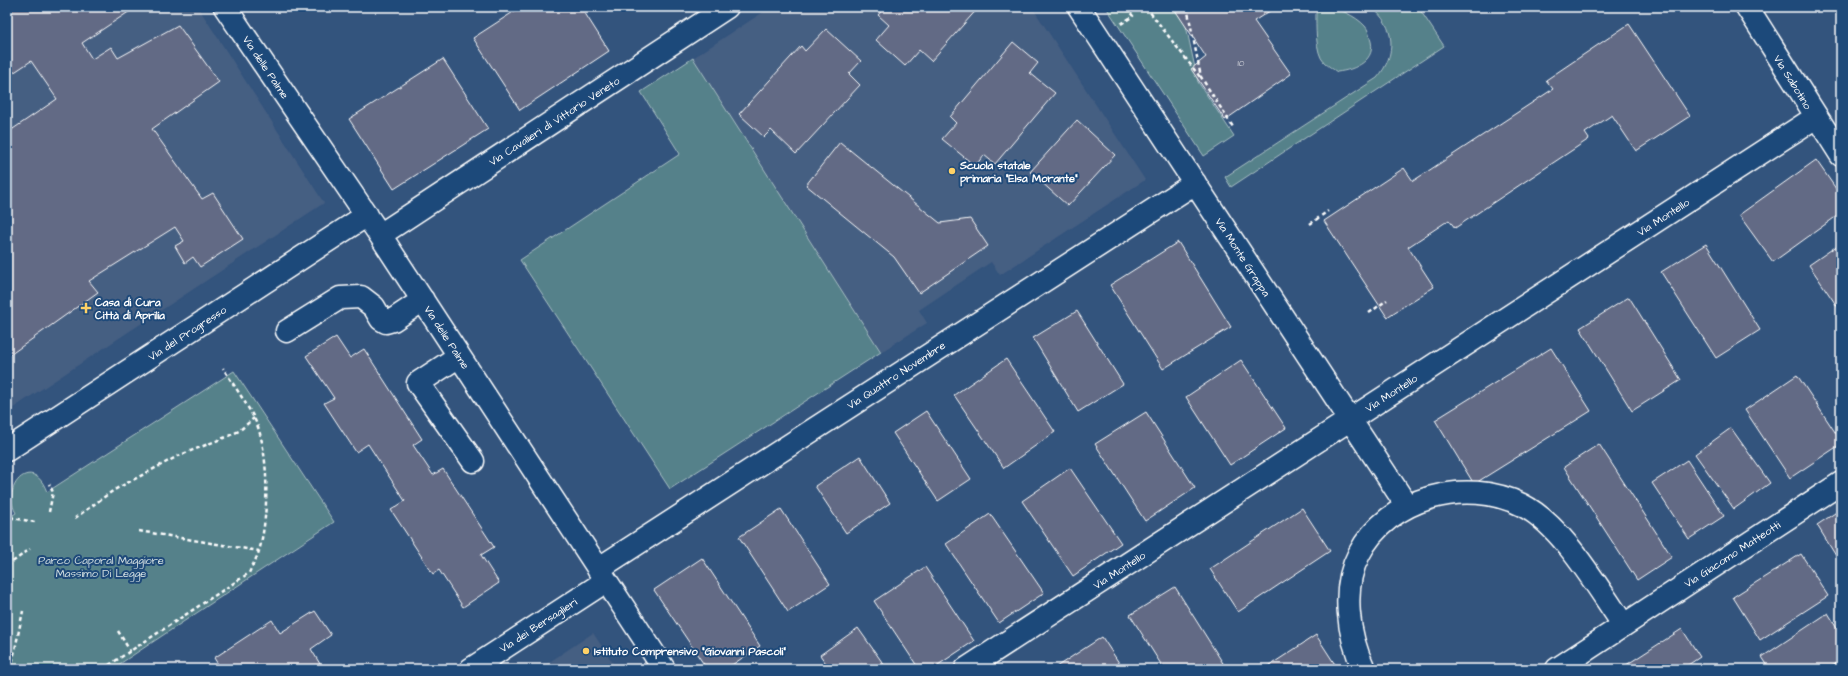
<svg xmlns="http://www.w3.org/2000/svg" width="1848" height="676" viewBox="0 0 1848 676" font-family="'Architects Daughter',sans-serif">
  <rect width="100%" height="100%" fill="#33547d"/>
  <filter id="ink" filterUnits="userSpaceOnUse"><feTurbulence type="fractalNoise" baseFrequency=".025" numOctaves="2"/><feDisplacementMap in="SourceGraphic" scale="8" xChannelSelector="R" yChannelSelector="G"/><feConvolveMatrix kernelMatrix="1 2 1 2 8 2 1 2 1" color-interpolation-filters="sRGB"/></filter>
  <g filter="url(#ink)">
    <path fill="#455e82" d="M7,7H198L324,203L7,412Z
      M771,7H1032L1145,180L1000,275L991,262L919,310L927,323L881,352L693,58Z
      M593,633L617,669H539Z"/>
    <path fill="#54818a" stroke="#aac0c4" d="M1106,7H1182L1198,82L1234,136L1204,156Z
      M1324,7C1337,7 1356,16 1365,26C1368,29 1369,34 1370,38C1378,60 1355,70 1337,72C1333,69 1328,66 1324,62C1315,53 1316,25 1316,13Z
      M1371,7H1418L1444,46L1231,187L1225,177L1377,78C1397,55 1396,26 1371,7Z
      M693,58L881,352L670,489L520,260L680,154L641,92Z
      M234,371L334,522L112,669H7V519L16,513C0,486 33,453 47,492Z"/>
    <path fill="#626a85" stroke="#fff" d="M7,7H136L82,43L92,59L111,47L118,58L178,25L219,82L152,129L202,199L213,193L243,239L200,267L193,257L185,263L175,246L184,241L175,227L89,281L98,292L7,357V133L57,99L31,61L7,77Z
      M521,7H581L609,51L520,110L473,38Z
      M885,7H979L931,61L919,50L905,66L876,40L889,25L878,15Z
      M1173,7H1276L1254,21L1291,74L1225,120L1191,69L1206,57Z
      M1629,24L1690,116L1636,151L1612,115L1585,133L1589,139L1455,228L1449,220L1408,247L1434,287L1387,317L1324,221L1404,168L1413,181L1553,89L1546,80Z
      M826,29L861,61L849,74L860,85L796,154L771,130L764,137L739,114L801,46L805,51Z
      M1013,42L1038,63L1030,73L1055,93L995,164L984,155L975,166L942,139L956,123L950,117Z
      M443,59L488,129L394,189L349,119Z
      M1077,120L1115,155L1068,206L1030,172Z
      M840,142L940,223L970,219L988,246L919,293L894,257L806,185Z
      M1816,160L1841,196V213L1773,262L1739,215Z
      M1178,242L1231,327L1163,369L1110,285Z
      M1841,243V312L1809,265Z
      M1706,244L1760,330L1716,358L1661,272Z
      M1629,297L1681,380L1632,411L1580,328Z
      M1077,311L1123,384L1078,412L1033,338Z
      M336,337L350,358L364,349L422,439L413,445L433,475L443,469L494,547L481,555L499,583L463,607L439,570L433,574L391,510L405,501L368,444L356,452L324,403L334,398L306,356Z
      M1551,348L1591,411L1474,484L1435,420Z
      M1006,359L1055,432L1004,468L954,395Z
      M1241,360L1286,428L1230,465L1186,397Z
      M1797,375L1841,441V444L1790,478L1745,410Z
      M926,411L971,479L938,501L893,433Z
      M1146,412L1195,488L1145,521L1095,444Z
      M1731,428L1770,483L1734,509L1695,454Z
      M1599,444L1672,557L1637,580L1564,467Z
      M860,456L890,503L846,533L815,486Z
      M1687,460L1724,516L1689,539L1652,483Z
      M1070,468L1121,543L1073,576L1022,501Z
      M1302,508L1330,551L1238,612L1210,569Z
      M781,509L830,584L788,612L739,537Z
      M1841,509V564L1817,525Z
      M990,514L1044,593L999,623L946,544Z
      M1801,554L1828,596L1760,640L1733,597Z
      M702,558L760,646L726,669H707L654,590Z
      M925,567L974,641L932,669H919L874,601Z
      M1175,587L1226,668L1225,669H1164L1130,615Z
      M315,611L331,635L311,649L323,669H221L214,658L272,620L280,633Z
      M1828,613L1841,634V660L1828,669H1770L1762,657Z
      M858,628L887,669H830L820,655Z
      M1682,629L1700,657L1682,669H1620Z
      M1316,635L1338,669H1264Z
      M1102,637L1123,669H1058L1056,667Z"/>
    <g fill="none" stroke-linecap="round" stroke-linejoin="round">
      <g stroke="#fff" stroke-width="25">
        <path id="minor" d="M225,7L380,235L664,669
          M1079,7L1407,506
          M1747,7L1841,155
          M380,235L727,7
          M287,331L340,298L361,297L374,307L381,319L386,322L393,320L423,300
          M459,356L418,383L473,461
          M7,450L367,215
          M598,569L1195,183
          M471,669L606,581
          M966,669L1816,117
          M1364,669C1348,636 1341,588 1359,554C1388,497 1466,477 1522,505C1563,526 1597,587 1623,624"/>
      </g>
      <g stroke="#fff" stroke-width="25">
        <path id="tertiary" d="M1557,669L1841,483"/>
      </g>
      <path stroke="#fff" stroke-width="2.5" stroke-dasharray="4 3" stroke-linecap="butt" d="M1146,7L1200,77
        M1187,7L1201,77L1233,127
        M1121,24L1133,16L1128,10L1131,7
        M1310,224L1328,211
        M1369,313L1387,300
        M7,510L13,518L35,522
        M49,512L53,492L49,484
        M75,518L114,490L178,456L226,437L239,431L254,418
        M139,531L259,551
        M7,566L30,549
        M118,631L130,651
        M11,669L23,611
        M103,669L249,573C252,566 257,558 259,551C269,517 270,449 254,418C245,401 233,384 223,368"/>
      <use href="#minor" stroke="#1f4a7a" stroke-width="22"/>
      <use href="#tertiary" stroke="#1f4a7a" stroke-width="22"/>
    </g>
  </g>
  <g fill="#ffd166" stroke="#1f4a7a" stroke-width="1.5">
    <circle cx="952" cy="171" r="4"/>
    <path d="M84 302h4v4h4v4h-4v4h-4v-4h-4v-4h4z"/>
    <circle cx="586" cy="651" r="4"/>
  </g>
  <g text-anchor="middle" stroke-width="4" stroke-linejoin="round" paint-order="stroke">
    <g font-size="9" fill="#d8dae0">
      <text x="1241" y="66">10</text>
    </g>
    <g font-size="11" fill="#fff" stroke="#1f4a7a">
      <text transform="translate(266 67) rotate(56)" y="4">Via delle Palme</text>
      <text transform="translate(1793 82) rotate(58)" y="4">Via Sabotino</text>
      <text transform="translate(554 121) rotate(-33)" y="4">Via Cavalieri di Vittorio Veneto</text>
      <text transform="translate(1663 217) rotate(-33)" y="4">Via Montello</text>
      <text transform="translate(1243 257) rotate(57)" y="4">Via Monte Grappa</text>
      <text transform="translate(187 333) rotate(-33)" y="4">Via del Progresso</text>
      <text transform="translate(447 337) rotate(57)" y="4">Via delle Palme</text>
      <text transform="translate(896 375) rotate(-33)" y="4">Via Quattro Novembre</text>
      <text transform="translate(1391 393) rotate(-33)" y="4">Via Montello</text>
      <text transform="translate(1732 554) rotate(-33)" y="4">Via Giacomo Matteotti</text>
      <text transform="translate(1119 570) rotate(-33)" y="4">Via Montello</text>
      <text transform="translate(538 625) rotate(-33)" y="4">Via dei Bersaglieri</text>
    </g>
    <g font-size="11" font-weight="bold" fill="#fff" stroke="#1f4a7a" text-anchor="start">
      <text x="960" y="169">Scuola statale<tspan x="960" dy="13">primaria "Elsa Morante"</tspan></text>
      <text x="95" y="306">Casa di Cura<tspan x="95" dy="13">Città di Aprilia</tspan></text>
      <text x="594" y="655">Istituto Comprensivo "Giovanni Pascoli"</text>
    </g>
    <g font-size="11" fill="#d4e0e2" stroke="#1f4a7a">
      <text x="101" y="564">Parco Caporal Maggiore<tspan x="101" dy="13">Massimo Di Legge</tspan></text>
    </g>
  </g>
  <rect width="1848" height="676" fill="none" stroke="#1f4a7a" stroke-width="24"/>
  <rect x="12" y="12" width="1824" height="652" fill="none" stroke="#fff" stroke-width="1.5" filter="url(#ink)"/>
</svg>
